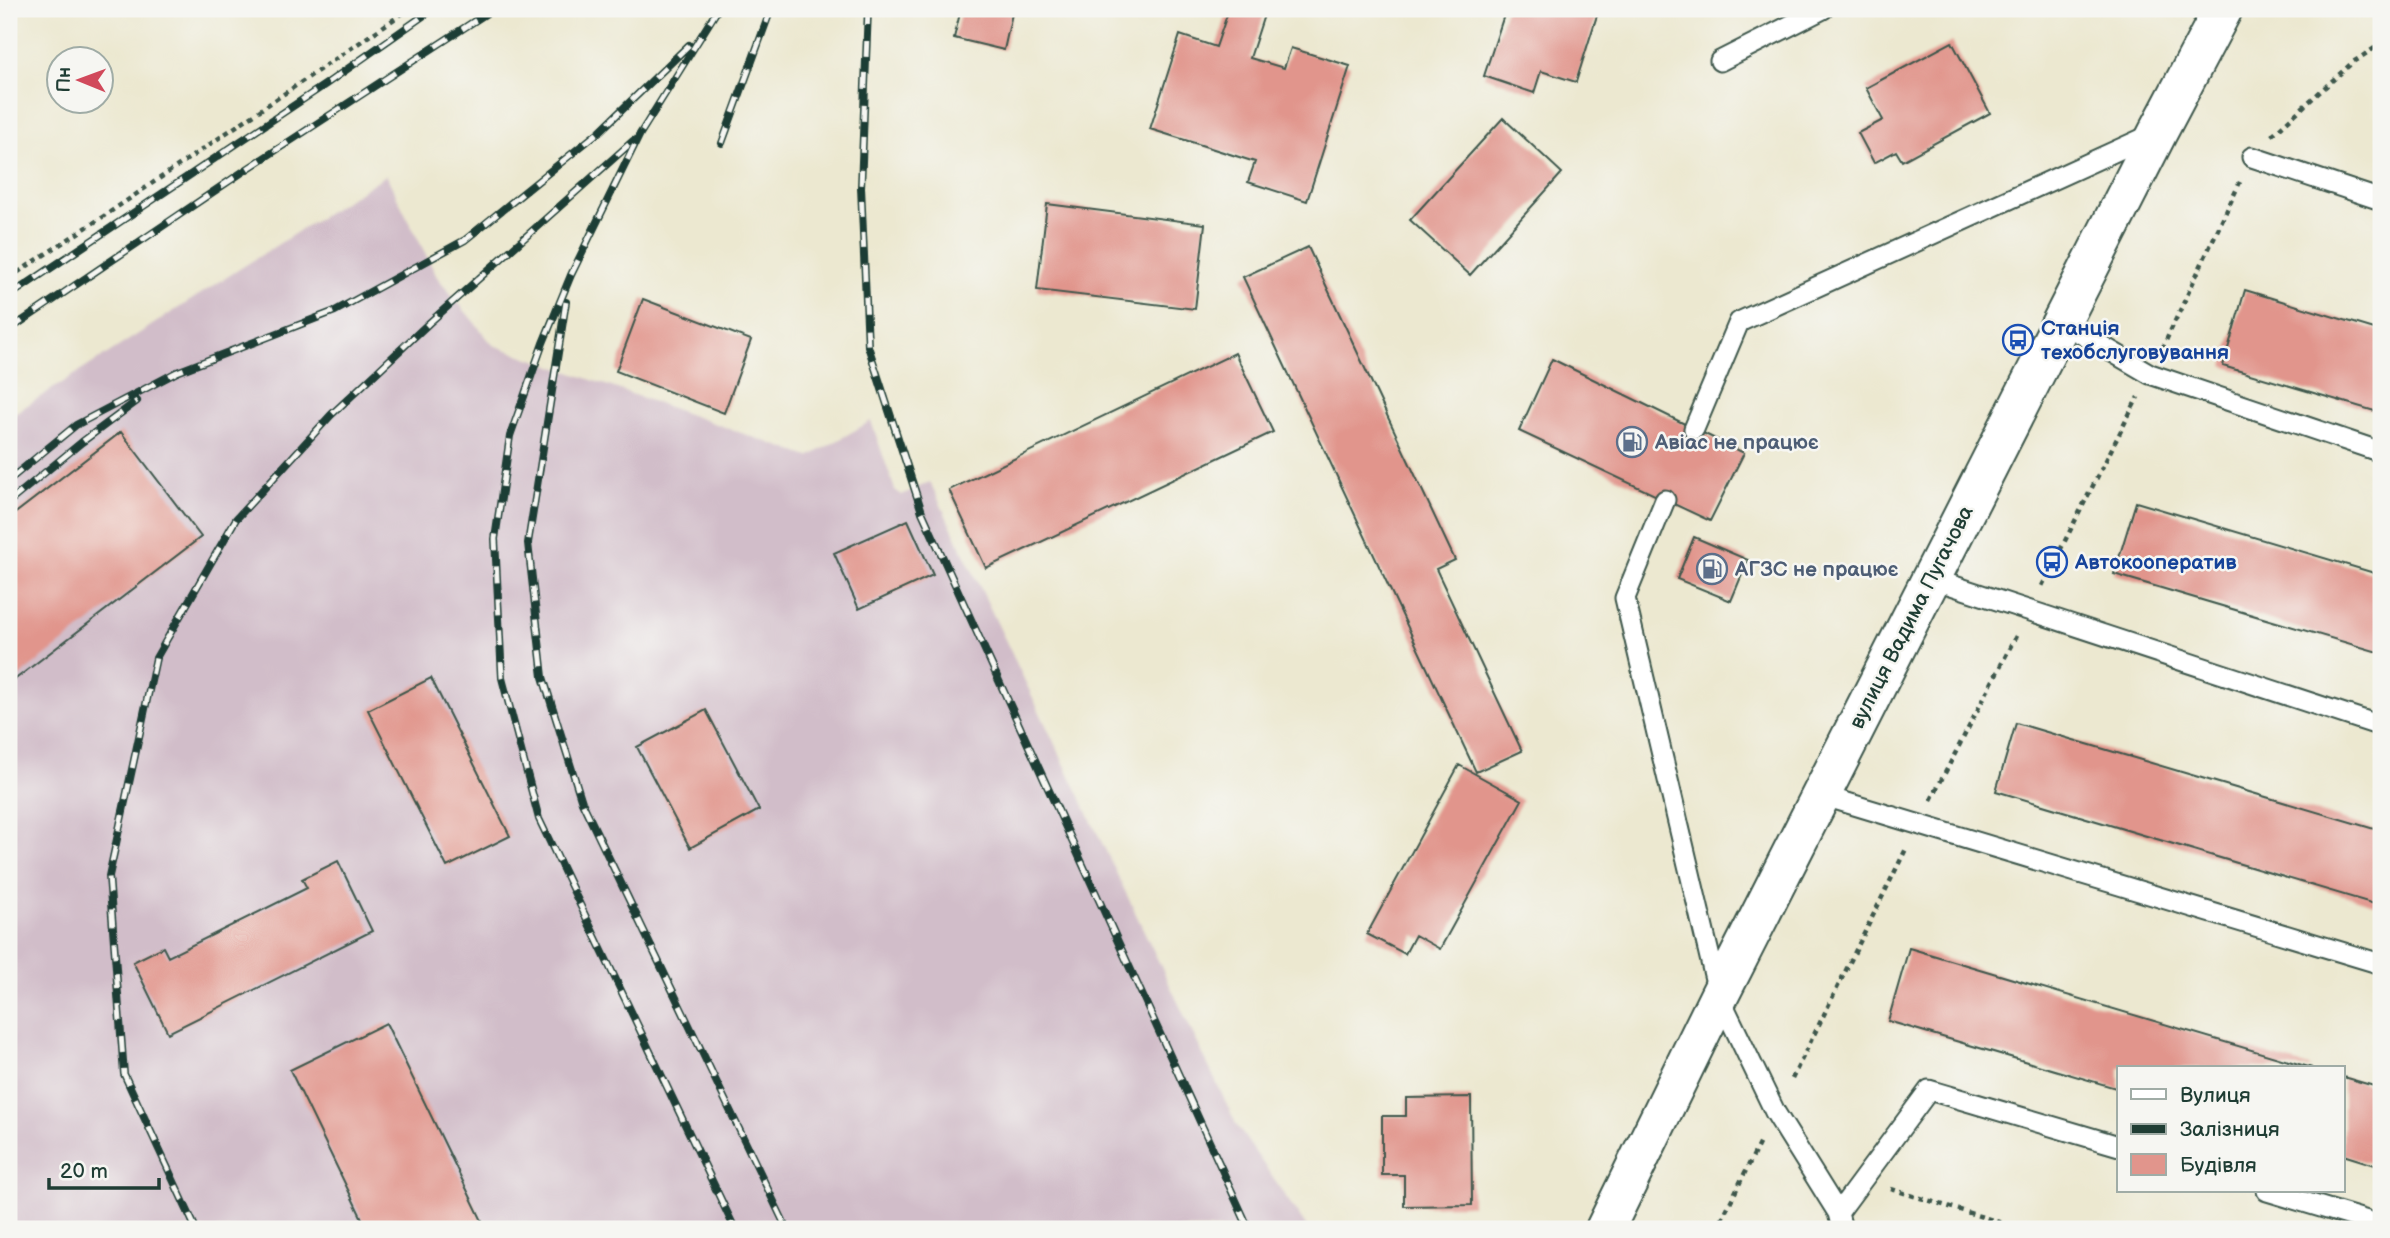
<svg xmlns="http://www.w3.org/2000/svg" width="2390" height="1238" viewBox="0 0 2390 1238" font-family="'Balsamiq Sans',sans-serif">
  <rect width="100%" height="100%" fill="#f6f6f2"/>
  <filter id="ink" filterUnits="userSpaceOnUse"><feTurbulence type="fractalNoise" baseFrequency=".0143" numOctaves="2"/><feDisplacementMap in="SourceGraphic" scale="14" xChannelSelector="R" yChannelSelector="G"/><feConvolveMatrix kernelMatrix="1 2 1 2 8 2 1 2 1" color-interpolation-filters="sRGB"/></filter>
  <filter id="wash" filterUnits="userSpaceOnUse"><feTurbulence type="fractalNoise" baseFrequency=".00686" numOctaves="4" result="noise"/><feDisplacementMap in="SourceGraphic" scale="28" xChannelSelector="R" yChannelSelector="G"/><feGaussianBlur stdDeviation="1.57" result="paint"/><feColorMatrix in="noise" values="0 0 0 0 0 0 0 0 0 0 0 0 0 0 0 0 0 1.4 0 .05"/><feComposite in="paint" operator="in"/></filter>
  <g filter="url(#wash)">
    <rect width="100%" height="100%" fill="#ece8d0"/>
    <path fill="#d1bdc9" d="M386,175L437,277L493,345L809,457L871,421L895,490L902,495L930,482L1237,1126L1308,1229H9V417Z"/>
    <g id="blocks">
      <path fill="#e1958c" d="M961,9H1013L1004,50L954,38Z
        M1229,9H1243L1264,15L1250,58L1284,68L1291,48L1350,66L1307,201L1248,182L1255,162L1150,129L1180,35L1216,47Z
        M1506,9H1599L1576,82L1541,71L1534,93L1484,76Z
        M1952,42L1990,113L1902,161L1896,151L1874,163L1858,133L1883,120L1866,88Z
        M1503,118L1562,173L1470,275L1410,220Z
        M1047,204L1205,224L1195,309L1037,290Z
        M1308,247L1455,560L1436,569L1522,751L1476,772L1243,277Z
        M2245,290L2381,331V413L2223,366Z
        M643,299L751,340L724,413L616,371Z
        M1235,353L1273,432L986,568L949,490Z
        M1552,359L1744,453L1710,521L1519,431Z
        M121,432L201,537L9,684V518Z
        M2136,502L2381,575V653L2114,574Z
        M908,520L933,575L859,609L834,553Z
        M1694,537L1748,560L1731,601L1677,579Z
        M431,678L510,836L447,867L368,710Z
        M706,710L759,810L690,848L637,747Z
        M2016,723L2381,831V906L1996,791Z
        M1459,765L1522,800L1440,949L1415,935L1405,954L1367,934Z
        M338,861L372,931L168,1033L133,962L163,947L168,957L307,888L302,879Z
        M1909,948L2312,1068H2119V1089L1888,1021Z
        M386,1023L486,1229H367L290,1070Z
        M2343,1077L2381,1088V1167L2343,1155Z
        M1471,1097L1472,1205L1404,1206V1175H1382V1116H1406V1098Z"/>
    </g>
  </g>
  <g filter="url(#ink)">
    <use href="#blocks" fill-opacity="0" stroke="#3e574b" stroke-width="2"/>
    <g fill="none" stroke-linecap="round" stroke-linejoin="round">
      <g stroke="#3e574b" stroke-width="23">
        <path id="service" d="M1720,61L1823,9
          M2252,157L2381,200
          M2061,322L2150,374L2381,452
          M1694,429L1739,322L2153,134
          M1665,500L1625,598L1719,996L1775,1112L1838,1213L1842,1229
          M1930,578L2381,726
          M1821,795L2381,964
          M2267,1191L2381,1225
          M1838,1213L1929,1090L2119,1146"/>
      </g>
      <g stroke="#3e574b" stroke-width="42">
        <path id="primary" d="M1605,1229L1719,996L2158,132L2223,9"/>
      </g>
      <path stroke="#3e574b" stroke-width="4.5" stroke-dasharray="5 5" stroke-linecap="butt" d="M2272,135L2353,62L2381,44
        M9,278L107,214L409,9
        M2162,349L2240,182
        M2042,586L2138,397
        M1931,800L2017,634
        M1792,1079L1906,849
        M1891,1189L2022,1229
        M1717,1229L1761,1140"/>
      <use href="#service" stroke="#fff" stroke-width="19"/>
      <use href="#primary" stroke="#fff" stroke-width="38"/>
      <g stroke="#1f3d34" stroke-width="8">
        <path id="rail" d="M718,9L640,134L571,275L543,343L510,436L495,539L502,678L539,819L735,1229
          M868,9L861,187L868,346L922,512L1249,1229
          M722,143L771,9
          M9,296L326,84L433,9
          M566,302L528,543L543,677L582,802L787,1229
          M9,330L244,171L493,9
          M9,480L76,425L177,372L335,311L465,240L600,131L689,45
          M9,502L82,442L137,401
          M196,1229L124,1074L109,876L156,658L236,519L331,415L429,323L633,141"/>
      </g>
      <use href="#rail" stroke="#f6f6f2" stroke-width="5" stroke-dasharray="16" stroke-linecap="butt"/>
    </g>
  </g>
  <defs>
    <g id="bus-ring" transform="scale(1.575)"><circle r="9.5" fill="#f6f6f2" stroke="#1a4fb4" stroke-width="1.5"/><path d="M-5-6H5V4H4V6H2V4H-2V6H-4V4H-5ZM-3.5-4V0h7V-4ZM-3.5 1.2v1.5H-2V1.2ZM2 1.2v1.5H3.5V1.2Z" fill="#1a4fb4"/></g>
    <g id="fuel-ring" transform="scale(1.575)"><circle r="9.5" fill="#f6f6f2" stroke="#5c6f8a" stroke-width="1.5"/><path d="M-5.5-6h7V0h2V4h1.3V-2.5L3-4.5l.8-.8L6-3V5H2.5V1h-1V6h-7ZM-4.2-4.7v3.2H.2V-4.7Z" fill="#5c6f8a"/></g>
  </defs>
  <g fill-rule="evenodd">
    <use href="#bus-ring" x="2018" y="340"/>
    <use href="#fuel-ring" x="1632" y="442"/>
    <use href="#bus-ring" x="2052" y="562"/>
    <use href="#fuel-ring" x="1712" y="569"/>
  </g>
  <g text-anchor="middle" stroke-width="5" stroke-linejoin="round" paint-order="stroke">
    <g font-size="21" font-weight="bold" fill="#164399" stroke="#f6f6f2" text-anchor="start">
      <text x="2041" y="335">Станція<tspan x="2041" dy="24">техобслуговування</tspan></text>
      <text x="2075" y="569">Автокооператив</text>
    </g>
    <g font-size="21" font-weight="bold" fill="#4e5e75" stroke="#f6f6f2" text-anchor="start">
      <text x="1655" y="449">Авіас не працює</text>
      <text x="1735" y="576">АГЗС не працює</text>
    </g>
    <g font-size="21" fill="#1f3d34" stroke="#f6f6f2">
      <text transform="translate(1911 617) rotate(-63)" y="7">вулиця Вадима Пугачова</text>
    </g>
  </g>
  <rect width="2390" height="1238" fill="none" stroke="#f6f6f2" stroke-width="35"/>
  <rect x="2117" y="1066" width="228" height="126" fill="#f6f6f2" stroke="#a0aca6" stroke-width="2"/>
  <rect x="2131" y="1089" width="35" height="10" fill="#ffffff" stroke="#a0aca6" stroke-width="2"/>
  <text x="2180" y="1102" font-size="21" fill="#1f3d34">Вулиця</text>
  <rect x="2131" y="1124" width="35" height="10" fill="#1f3d34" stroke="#a0aca6" stroke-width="2"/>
  <text x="2180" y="1136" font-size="21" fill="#1f3d34">Залізниця</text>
  <rect x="2131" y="1154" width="35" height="21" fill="#e1958c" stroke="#a0aca6" stroke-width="2"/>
  <text x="2180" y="1172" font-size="21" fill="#1f3d34">Будівля</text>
  <g transform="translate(80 80) rotate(271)"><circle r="33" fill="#f6f6f2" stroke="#a0aca6" stroke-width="2"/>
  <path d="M0-5L12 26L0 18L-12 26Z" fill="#d1495b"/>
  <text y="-10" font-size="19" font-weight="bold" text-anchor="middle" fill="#1f3d34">Пн</text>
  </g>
  <path d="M49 1178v10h110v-10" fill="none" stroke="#1f3d34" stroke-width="3.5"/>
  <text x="60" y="1178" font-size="21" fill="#1f3d34" stroke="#f6f6f2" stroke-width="5" paint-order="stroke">20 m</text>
</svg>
